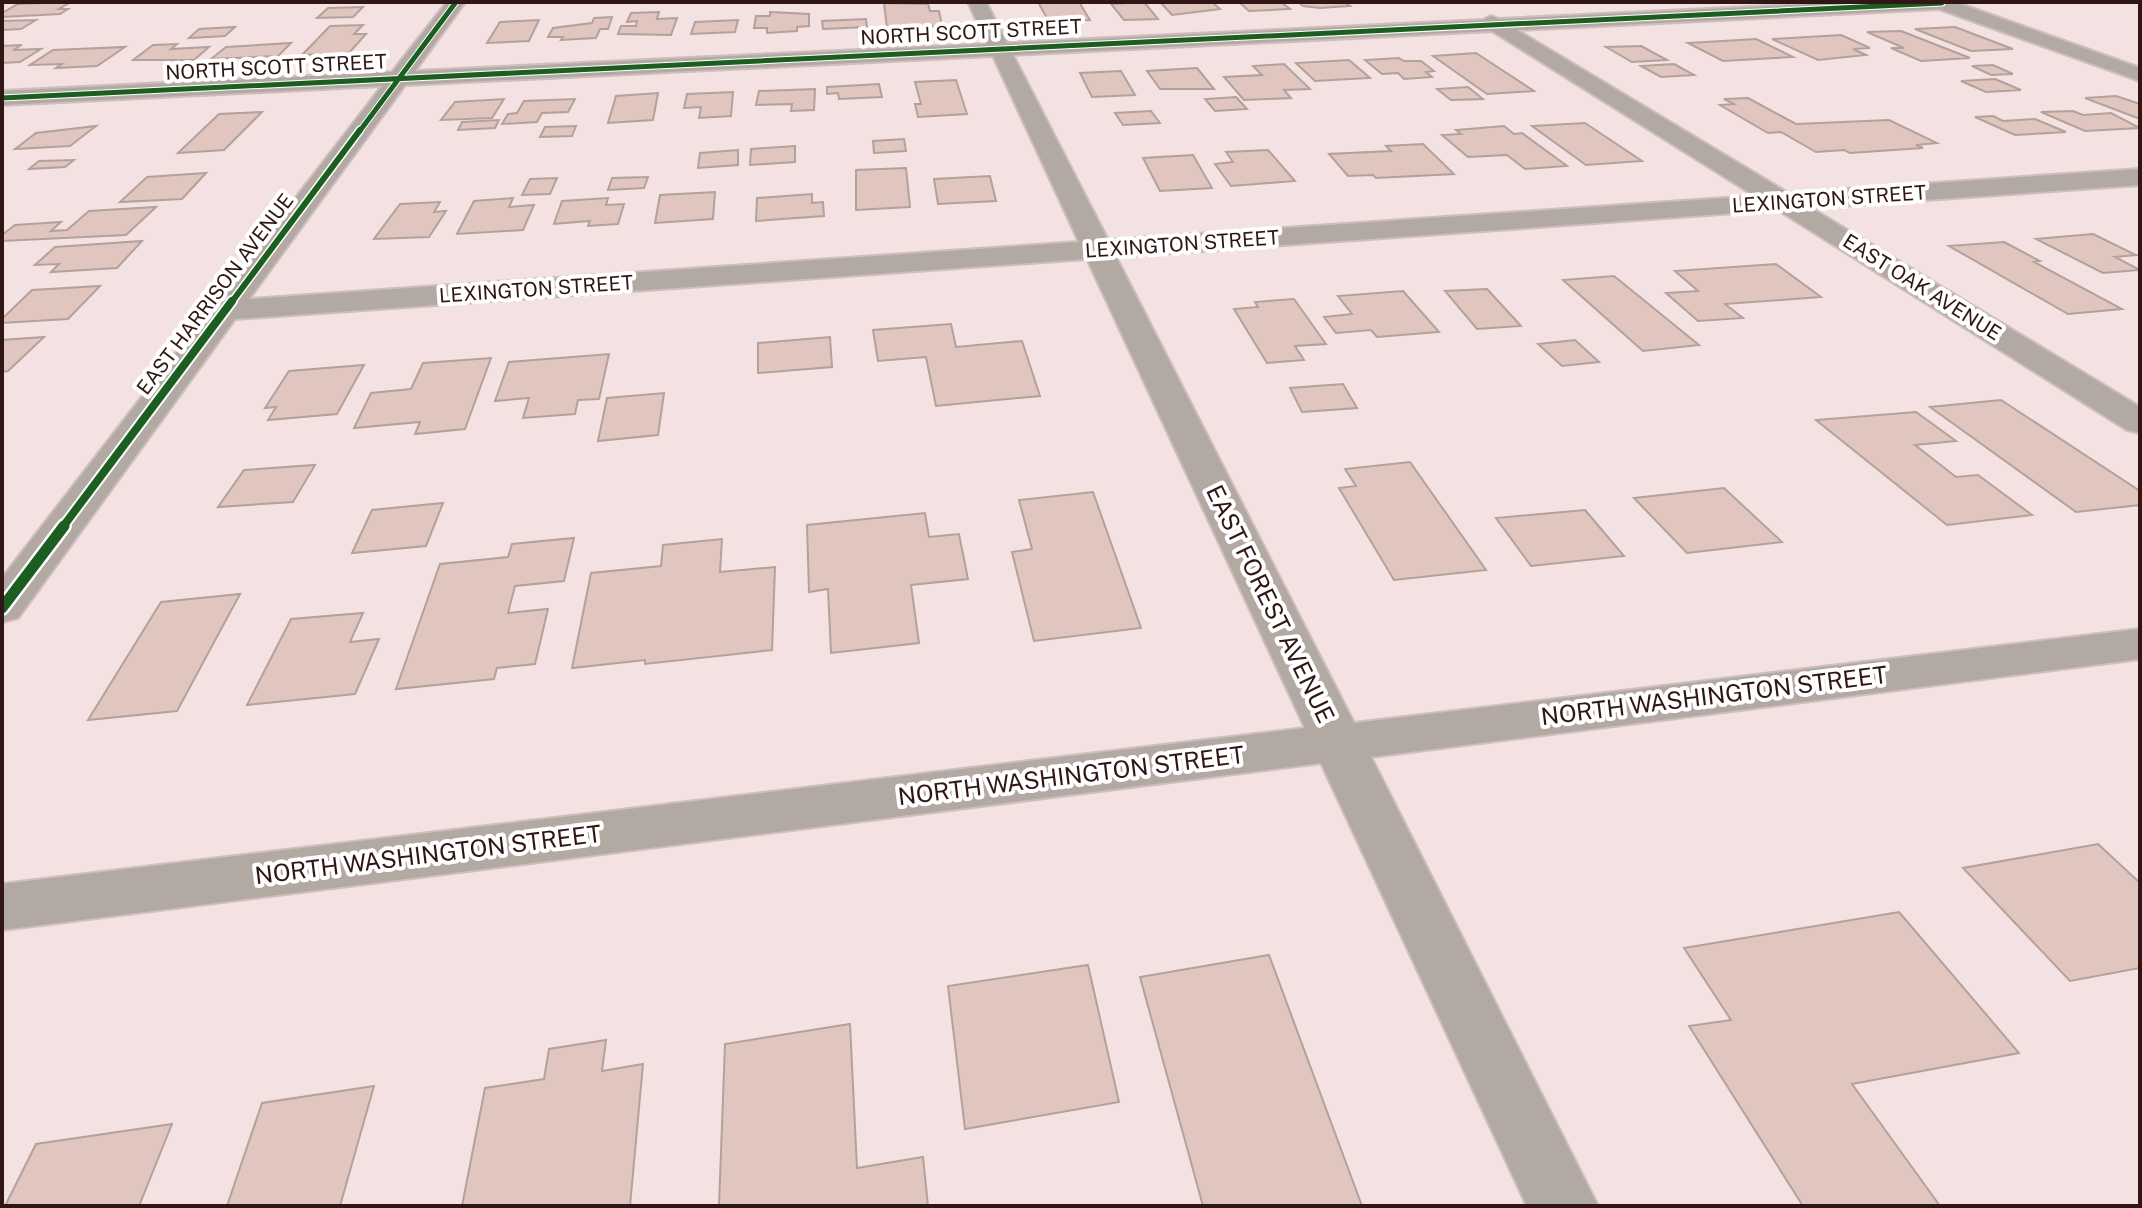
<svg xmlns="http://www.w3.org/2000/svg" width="2142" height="1208" viewBox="0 0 2142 1208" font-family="'Public Sans',sans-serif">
  <rect width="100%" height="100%" fill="#f3e2e1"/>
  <path fill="#e0c6be" stroke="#b3a19c" stroke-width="2" d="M71,2L59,9H68L60,14L2,17V13L18,4Z
    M1038,2H1079L1090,20L1049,22Z
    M1144,2L1158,19L1124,20L1111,4Z
    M1160,2H1212L1220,9L1172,15Z
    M1239,2H1281L1290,9L1249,11Z
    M1298,2H1344L1350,6L1320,8L1303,6Z
    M884,3L928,4L930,11H939L942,26L887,28Z
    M363,7L353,17L317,18L328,8Z
    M659,12L657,19L677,18L671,35L618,34L621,26H636L637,21L627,22L631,13Z
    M770,12L809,14V26L797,27V31L767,33V28H754L756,16H770Z
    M612,17L608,29H600L596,38L561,40L563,37H548L553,28L592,23L594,18Z
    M866,19L867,27L823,29L822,21Z
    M36,20L21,29L2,30V21Z
    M539,20L529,41L487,43L500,22Z
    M738,20L735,32L691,34L695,22Z
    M363,25L354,34H366L349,53L302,55L330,26Z
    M235,27L225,36L189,38L199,29Z
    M1955,27L2013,49L1971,51L1915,29Z
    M1901,31L1970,58L1921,61L1891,48H1904L1867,32Z
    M1841,35L1870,48L1853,49L1866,55L1818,60L1772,39Z
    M1756,39L1793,57L1723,61L1688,43Z
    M291,43L278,56L211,59L226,47Z
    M177,44L171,49L209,47L194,60H133L153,45Z
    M22,45L13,50L41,49L20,62L2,63V46Z
    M1641,46L1667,60L1632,62L1606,47Z
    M125,47L97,66L56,68L62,64L30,65L53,50Z
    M1476,53L1534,91L1487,94L1433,56Z
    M1399,58L1404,61H1421L1434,71L1426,72L1432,77L1404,79L1398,73L1382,74L1365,60Z
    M1349,60L1370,78L1315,81L1296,63Z
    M1284,64L1310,89L1284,90L1291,98L1244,100L1224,77L1262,75L1253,66Z
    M1674,64L1694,75L1661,77L1641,66Z
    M1993,65L2013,74L1991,75L1972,66Z
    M1197,68L1214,89H1160L1147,71Z
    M1121,71L1135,95L1092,97L1080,73Z
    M1995,79L2021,90L1986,92L1961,81Z
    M956,80L967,114L918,117L915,104H921L915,82Z
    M879,84L882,97L839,99L838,93L827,94V87Z
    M1468,87L1483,99L1451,100L1437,89Z
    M815,89L814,110L791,111L792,104L756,105L759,91Z
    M733,92L731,116L699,118L701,107L684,108L687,94Z
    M658,93L653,120L608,123L616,96Z
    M2116,96L2140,104V119L2085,98Z
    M1236,97L1247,109L1215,111L1205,99Z
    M1748,98L1796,124L1889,120L1937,143L1916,145L1923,148L1850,153L1844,150L1816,152L1781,132L1768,133L1720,105L1734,104L1724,99Z
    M504,99L492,118L441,120L455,102Z
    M575,99L568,112L542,113L537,122L502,124L508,114L517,113L524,101Z
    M1151,111L1160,123L1123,125L1115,113Z
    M2073,111L2083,115L2111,113L2140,128L2085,131L2041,112Z
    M262,112L224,150L178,153L219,114Z
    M1993,116L2003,121L2035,119L2066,132L2015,135L1975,117Z
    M499,120L495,128L458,130L462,122Z
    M1585,123L1642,161L1586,165L1532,126Z
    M96,126L70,146L15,149L36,133Z
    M576,126L572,136L540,137L545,127Z
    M1504,126L1514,134L1522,133L1567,166L1525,169L1507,155L1468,157L1442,135L1461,134L1456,130Z
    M904,139L906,151L874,153L873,141Z
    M1423,144L1454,174L1376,178L1373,175L1348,176L1329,154L1391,151L1386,146Z
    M795,146V162L750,165L751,149Z
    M738,150V165L698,168L700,153Z
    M1268,150L1295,181L1231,186L1215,164L1233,162L1226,152Z
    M1193,155L1212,188L1160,191L1143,158Z
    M74,160L65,167L29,169L39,161Z
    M906,168L910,207L856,210V170Z
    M206,173L182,199L120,202L147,177Z
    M990,176L996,201L938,204L934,179Z
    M648,177L644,188L608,190L612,178Z
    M557,178L550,194L522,195L530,179Z
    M715,192L713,219L655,223L660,195Z
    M812,194V203L823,202L824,216L756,221L757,198Z
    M513,198L509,207L534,205L523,230L457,234L474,201Z
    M608,198L606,205L624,204L618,224L588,226L590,221L554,224L562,201Z
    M440,202L434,212L446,211L429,237L374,239L400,204Z
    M156,207L126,235L2,241V235L15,225L61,222L51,231L67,230L89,211Z
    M2093,234L2136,255L2115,257L2140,270L2103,273L2036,239Z
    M142,241L117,268L51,272L59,264L35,265L55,247Z
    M2004,242L2040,261L2034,262L2122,309L2068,314L1949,246Z
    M1776,264L1821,297L1725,304L1743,318L1698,321L1666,293L1698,291L1675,271Z
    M1614,276L1699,345L1643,351L1563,280Z
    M100,286L68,319L2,323V319L32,290Z
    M1487,289L1521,326L1477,329L1445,291Z
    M1403,291L1439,332L1377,337L1371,330L1336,333L1324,317L1352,314L1338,296Z
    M1294,299L1326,344L1295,346L1304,360L1267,363L1234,309L1258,307L1255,302Z
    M951,324L956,347L1022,341L1040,396L936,406L926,357L878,361L873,330Z
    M44,337L8,371L2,372V340Z
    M830,337L832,367L758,373V343Z
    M1575,340L1599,362L1562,366L1538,344Z
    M609,354L599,399L578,400L575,414L523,418L529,398L495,401L509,362Z
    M491,358L465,429L415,434L420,422L354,428L371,393L411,389L423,363Z
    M364,365L337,414L268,420L276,407L265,408L289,371Z
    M1343,384L1357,408L1302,412L1290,388Z
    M664,393L658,435L598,441L607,398Z
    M2001,400L2140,491V505L2076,512L1930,407Z
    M1916,412L1956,441L1915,445L1956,477L1978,475L2032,515L1947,525L1816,420Z
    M1410,462L1486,570L1394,580L1339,488L1356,486L1345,469Z
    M315,465L293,502L218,507L244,470Z
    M1724,488L1782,542L1687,553L1634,498Z
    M1093,492L1141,628L1034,641L1012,552L1032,549L1019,500Z
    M443,503L426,546L352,553L372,510Z
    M1585,510L1624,556L1531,566L1496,518Z
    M925,513L929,537L959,534L968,579L911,585L919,643L831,653L828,589L809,592L807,525Z
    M574,538L564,581L515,586L508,613L548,609L535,664L497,668L494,679L396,689L440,564L508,557L512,544Z
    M722,539L720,572L775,567L772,650L645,664V660L572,668L591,573L661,566L663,545Z
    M240,594L177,711L88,720L161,602Z
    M363,613L350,642L379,639L355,694L247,705L291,619Z
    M2098,844L2140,883V968L2070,981L1963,868Z
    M1899,912L2019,1053L1852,1084L1940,1206H1803L1689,1026L1731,1020L1684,948Z
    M1269,955L1362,1206H1203L1140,977Z
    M1088,965L1119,1102L965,1129L948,986Z
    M850,1024L857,1168L923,1157L928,1206H719L725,1044Z
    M606,1040L602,1071L643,1064L630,1206H462L485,1088L544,1079L549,1049Z
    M374,1086L340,1206H227L262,1103Z
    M172,1124L139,1206H5L36,1144Z"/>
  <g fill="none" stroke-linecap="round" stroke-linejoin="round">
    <g stroke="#cebfbe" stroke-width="4">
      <path id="minor" d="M447,2H465L415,71L987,44L968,2H986L1007,43L1483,20L1491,16L1499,19L1850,2H1955L2140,68V81L1939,9L1517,30L1788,193L2140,169V185L1811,208L2140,407V433L2127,430L1778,210L1116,257L1354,723L2140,629V659L1371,757L1598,1206H1527L1321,763L2,930V884L1305,728L1087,259L235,319L18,618L2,622V578L382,86L2,105V91L392,72ZM1492,31L1755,196L1108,240L1013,55ZM993,56L1079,242L249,299L405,85Z"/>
    </g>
    <use href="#minor" fill="#b2a9a3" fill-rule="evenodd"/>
    <g stroke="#fff" stroke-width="7">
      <path id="cycleway-far3" d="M2,98L1942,3
        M359,132L456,2"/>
    </g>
    <g stroke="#fff" stroke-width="9">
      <path id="cycleway-far2" d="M231,303L360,130"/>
    </g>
    <g stroke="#fff" stroke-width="12">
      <path id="cycleway-far1" d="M62,528L232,301"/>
    </g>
    <g stroke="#fff" stroke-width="16">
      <path id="cycleway" d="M2,608L64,526"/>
    </g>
    <use href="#cycleway-far3" stroke="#1b5e20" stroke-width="5"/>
    <use href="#cycleway-far2" stroke="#1b5e20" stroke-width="6"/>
    <use href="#cycleway-far1" stroke="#1b5e20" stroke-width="8"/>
    <use href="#cycleway" stroke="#1b5e20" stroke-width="11"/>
  </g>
  <g text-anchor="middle" stroke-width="8" stroke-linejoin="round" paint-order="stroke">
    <g font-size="20" fill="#301615" stroke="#fff">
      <text transform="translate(971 32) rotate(-3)" y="7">NORTH SCOTT STREET</text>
      <text transform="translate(276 67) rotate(-3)" y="7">NORTH SCOTT STREET</text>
      <text transform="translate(1829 199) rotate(-4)" y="7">LEXINGTON STREET</text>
      <text transform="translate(1182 244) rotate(-4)" y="7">LEXINGTON STREET</text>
      <text transform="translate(1922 287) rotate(32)" y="7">EAST OAK AVENUE</text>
      <text transform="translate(536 289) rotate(-4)" y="7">LEXINGTON STREET</text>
      <text transform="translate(215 294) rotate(-53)" y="7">EAST HARRISON AVENUE</text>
    </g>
    <g font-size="24" fill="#301615" stroke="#fff">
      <text transform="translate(1270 604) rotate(64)" y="8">EAST FOREST AVENUE</text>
      <text transform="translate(1714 696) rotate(-7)" y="8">NORTH WASHINGTON STREET</text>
      <text transform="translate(1071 776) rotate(-7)" y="8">NORTH WASHINGTON STREET</text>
      <text transform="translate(428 855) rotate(-7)" y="8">NORTH WASHINGTON STREET</text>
    </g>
  </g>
  <rect width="2142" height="1208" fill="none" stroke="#301615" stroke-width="8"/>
</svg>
